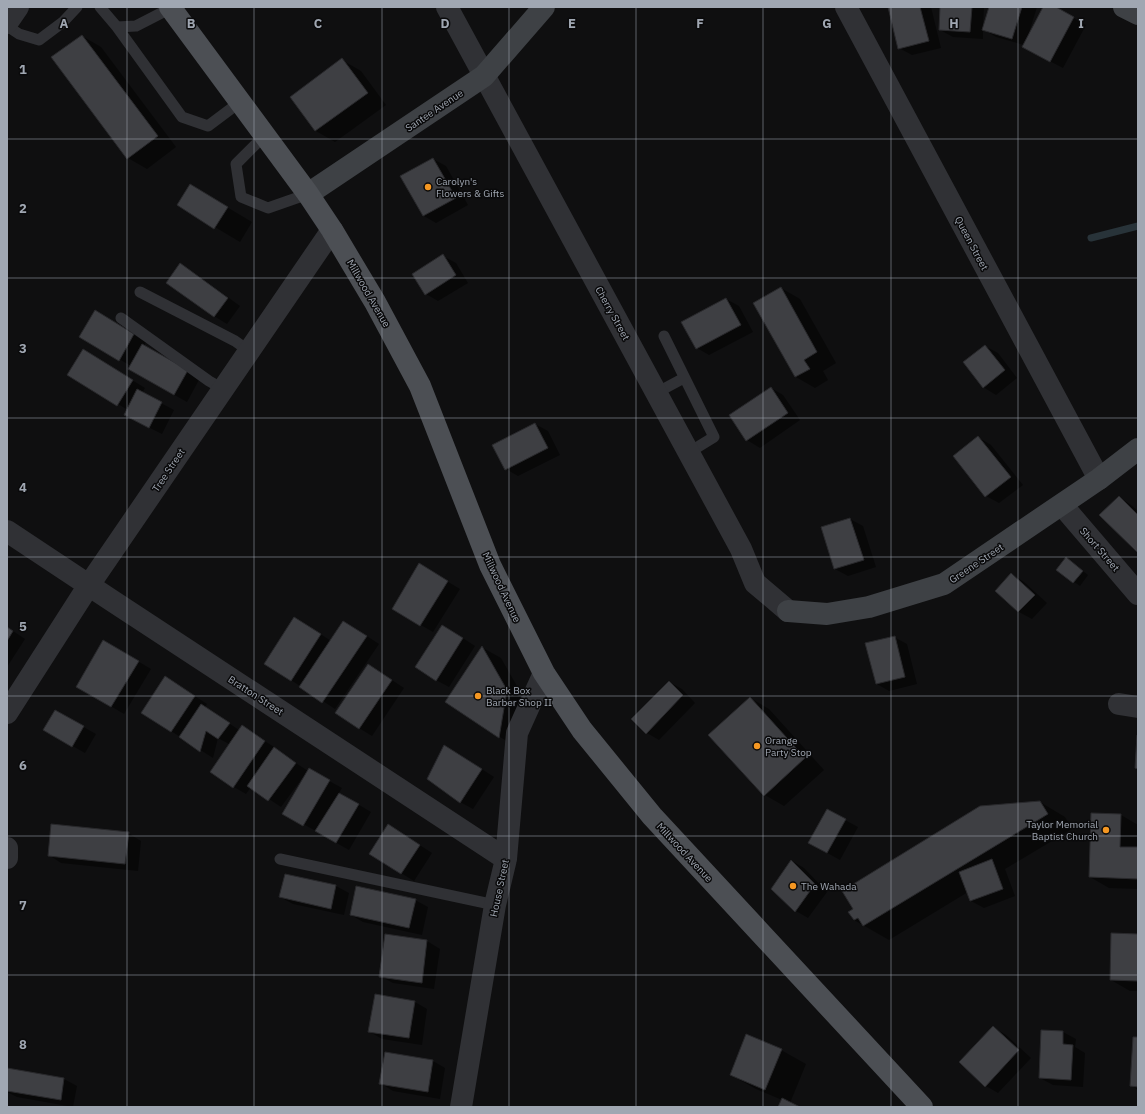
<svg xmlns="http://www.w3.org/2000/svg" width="1145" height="1114" viewBox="0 0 1145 1114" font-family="'IBM Plex Sans',sans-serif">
  <rect width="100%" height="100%" fill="#0f0f10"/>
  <path fill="#0007" d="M889,7H931L941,48L912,55L899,48Z
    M941,7H984L983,26L990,7H1037L1028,36L1045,7H1054L1086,25L1063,68L1036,54L1024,45L996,37L983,29V39L953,37L940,30Z
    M82,36L101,47L176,147L147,169L128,158Z
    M342,60L361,71L386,105L335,142L316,131L291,97Z
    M433,159L446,166L468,205L436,223L424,216L402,177Z
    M215,200L252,222L240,242L178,205Z
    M443,256L456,263L468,283L438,301L426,294Z
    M180,265L193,272L240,306L227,324L214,316Z
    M781,288L800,299L836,363L823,371L828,380L815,388L796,377L755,303Z
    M726,299L739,306L753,332L709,355L697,348Z
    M95,312L146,342L144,346L200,378L187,402L129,369L131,366L80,336Z
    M985,346L998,353L1017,378L996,395L983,387Z
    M96,358L145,388L142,393L174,410L162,434L138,422L128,410L69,375Z
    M771,388L783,395L800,420L760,448L747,440Z
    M535,424L548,431L560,455L518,476L506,469Z
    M978,437L991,445L1023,485L999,503L986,496Z
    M1119,497L1131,505L1138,511V552Z
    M850,519L863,526L876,567L848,576L835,569L822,527Z
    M1066,558L1088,575L1080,586L1057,570Z
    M420,565L460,589L433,632L393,609Z
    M1011,574L1024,582L1047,603L1032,619L1019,612L996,591Z
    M307,625L331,641L356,629L379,644L335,709L265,663Z
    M7,627L25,639L7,667Z
    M455,633L475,646L449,687L436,680Z
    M894,637L907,644L917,684L889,691L877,684Z
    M104,641L151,669L124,714L77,686Z
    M483,648L501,658L526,702L518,748L500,737L446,702Z
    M369,665L404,688L372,736L359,728Z
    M669,682L682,689L695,703L659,740L647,733Z
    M178,685L207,704L205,707L239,730L242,726L277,749L276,750L308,771L309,770L342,788L339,793L371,812L349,850L284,813L305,778L303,777L281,807L251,787L246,794L234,787L229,744L218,738L213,758L171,731Z
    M750,698L769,709L824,770L784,806L765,795Z
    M55,711L96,734L85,753L44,730Z
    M457,753L494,777L473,809L460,802Z
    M1040,802L1065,817L1072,829L1005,869L1015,896L984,908L971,901L968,892L889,940L854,920Z
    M1092,814L1121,815L1138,825V889L1109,888L1090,877Z
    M845,820L858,827L840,860L822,850Z
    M128,833L141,841L138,871L61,863L49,855Z
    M401,833L432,853L414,881L401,873Z
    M792,861L804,868L827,892L808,918L796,911Z
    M285,875L336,886L349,893L344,915L293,904L280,897Z
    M415,900L428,907L422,935L363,922L351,915Z
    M1138,935V991H1130L1111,980Z
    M386,936L427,941L440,949L434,989L393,983L380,976Z
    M415,1002L427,1009L422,1045L382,1039L370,1032Z
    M993,1027L1006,1035L1031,1058L998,1093L986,1086Z
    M1063,1032L1076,1039L1075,1047L1085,1053L1083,1087L1053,1085L1040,1078Z
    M1138,1038V1090L1131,1085Z
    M781,1050L806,1064L790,1103L797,1107H779L782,1100L756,1089L731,1075Z
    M433,1061L445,1068L440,1099L393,1091L380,1083Z
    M8,1070L64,1079L77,1086L73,1107L17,1097L7,1092Z"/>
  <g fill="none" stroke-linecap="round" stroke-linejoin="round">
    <path stroke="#283339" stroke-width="7" d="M1091,238L1138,226"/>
  </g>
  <path fill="#3e3f43" stroke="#29292c" d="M888,7H920L929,41L898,49Z
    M940,7H972L970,32L939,30Z
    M989,7H1022L1012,39L982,30Z
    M1043,7H1056L1074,17L1050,62L1022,47Z
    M82,35L158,136L127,159L51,57Z
    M342,58L368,93L315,131L290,97Z
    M433,158L456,198L423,216L400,176Z
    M190,184L228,207L214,229L177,205Z
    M443,254L456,275L425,295L412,274Z
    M180,263L228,298L214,317L166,283Z
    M781,287L817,352L804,360L810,369L795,377L753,303Z
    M726,298L741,325L696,349L681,322Z
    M95,310L134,334L119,361L79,337Z
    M142,344L188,370L174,395L128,369Z
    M985,345L1005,370L983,388L963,362Z
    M83,349L133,380L117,406L67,375Z
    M771,387L788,413L746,441L729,415Z
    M137,389L162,402L149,428L124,415Z
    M535,423L548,448L505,470L492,445Z
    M978,436L1011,477L985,497L953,456Z
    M1119,496L1138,515V553L1099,515Z
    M850,518L864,560L834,569L821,527Z
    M1066,557L1083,571L1073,583L1056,570Z
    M419,563L448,581L420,626L392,609Z
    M1011,573L1035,595L1018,612L995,591Z
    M294,617L321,634L291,681L264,664Z
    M343,621L367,636L322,703L299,687Z
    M442,625L463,638L436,681L415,667Z
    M7,627L13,631L7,641Z
    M895,636L905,677L876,684L865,643Z
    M103,640L139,661L111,707L76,687Z
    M482,646L507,690L499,738L445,702Z
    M368,664L392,680L359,729L335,713Z
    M165,676L195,696L171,732L141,713Z
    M669,681L683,695L646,734L631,719Z
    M750,697L805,758L764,796L708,735Z
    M201,704L230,723L218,739L206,731L200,752L179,737Z
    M55,710L84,726L72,747L43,730Z
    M242,725L265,741L233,788L210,772Z
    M1137,735H1138V769L1135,768Z
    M444,745L482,769L460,803L427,779Z
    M274,747L296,763L268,801L247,786Z
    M309,768L330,780L303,826L282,814Z
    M339,793L359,804L336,843L315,831Z
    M1040,801L1048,814L863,926L858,918L854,920L848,912L853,909L842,891L980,806Z
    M827,809L846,819L827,853L808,843Z
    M1091,813L1121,814L1120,847H1138V879L1089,877Z
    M51,824L129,832L125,864L48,856Z
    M388,824L420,845L401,874L369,854Z
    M992,859L1003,889L970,901L959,872Z
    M791,860L815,884L795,912L771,889Z
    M285,874L336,885L331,909L279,897Z
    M356,886L416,899L409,928L350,915Z
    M1111,933L1138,934V981L1110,980Z
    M385,934L427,940L422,983L379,977Z
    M375,994L415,1001L409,1038L368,1032Z
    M993,1026L1019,1050L985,1087L959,1062Z
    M1041,1030L1063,1031V1044L1073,1045L1071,1080L1039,1078Z
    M746,1034L782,1049L765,1090L730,1075Z
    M1133,1037H1138V1087L1130,1086Z
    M385,1052L433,1060L428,1092L379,1084Z
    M7,1068L64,1078L61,1100L7,1091Z
    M782,1098L800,1107H778Z"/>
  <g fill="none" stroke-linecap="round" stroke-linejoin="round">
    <path stroke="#303135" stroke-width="11" d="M100,7L117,27L136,26L171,8
      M7,26L19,34L39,40L63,22L77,7
      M117,27L182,117L208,126L240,102
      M265,135L236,164L241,197L268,208L308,194
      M140,292L235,341L249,351
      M121,318L209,381L223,389
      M664,336L714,437L688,453
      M656,393L684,378
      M280,859L495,905"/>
    <path stroke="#303135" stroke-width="22" d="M447,7L741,549L755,583L788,611
      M846,7L1099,479
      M7,23L18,7
      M1062,505L1138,594
      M7,531L111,600L506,859
      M1119,704L1138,707
      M7,713L89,585L332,230
      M7,848V858
      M461,1107L495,905L506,859L517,733L544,673"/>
    <path stroke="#3e4145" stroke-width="22" d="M1124,7L1138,14
      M308,194L484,76L544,7
      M788,611L827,614L869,607L944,584L1099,479L1138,449"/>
    <path stroke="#4c4f54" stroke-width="22" d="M170,7L308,194L332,230L375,302L420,386L490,565L544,673L582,730L652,816L922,1107"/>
  </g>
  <path fill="none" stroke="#a0a7b2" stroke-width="1" stroke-opacity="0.55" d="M127,7V1107M254,7V1107M382,7V1107M509,7V1107M636,7V1107M763,7V1107M891,7V1107M1018,7V1107M7,139H1138M7,278H1138M7,418H1138M7,557H1138M7,696H1138M7,836H1138M7,975H1138"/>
  <g fill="#f59722" stroke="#0a0a0b" stroke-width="1.5">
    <circle cx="428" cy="187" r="4"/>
    <circle cx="478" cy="696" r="4"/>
    <circle cx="757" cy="746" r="4"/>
    <circle cx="1106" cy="830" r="4"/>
    <circle cx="793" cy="886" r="4"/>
  </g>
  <g text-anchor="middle" stroke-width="3" stroke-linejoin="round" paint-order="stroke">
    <g font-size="10" fill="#a0a7b2" stroke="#0a0a0b">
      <text transform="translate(434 110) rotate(-34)" y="4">Santee Avenue</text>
      <text transform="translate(972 243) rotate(62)" y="4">Queen Street</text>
      <text transform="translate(369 293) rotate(60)" y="4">Millwood Avenue</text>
      <text transform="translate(613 313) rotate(61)" y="4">Cherry Street</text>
      <text transform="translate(168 470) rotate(-56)" y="4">Tree Street</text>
      <text transform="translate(1100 549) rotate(49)" y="4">Short Street</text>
      <text transform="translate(976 563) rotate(-34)" y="4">Greene Street</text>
      <text transform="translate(502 587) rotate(65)" y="4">Millwood Avenue</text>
      <text transform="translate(256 695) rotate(33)" y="4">Bratton Street</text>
      <text transform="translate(685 852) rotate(47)" y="4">Millwood Avenue</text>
      <text transform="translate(499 888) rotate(-78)" y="4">House Street</text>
    </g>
    <g font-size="10" fill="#a0a7b2" stroke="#0a0a0b" text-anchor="start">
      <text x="436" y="185">Carolyn's<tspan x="436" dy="12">Flowers &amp; Gifts</tspan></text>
      <text x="486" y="694">Black Box<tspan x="486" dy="12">Barber Shop II</tspan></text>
      <text x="765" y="744">Orange<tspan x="765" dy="12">Party Stop</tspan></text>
      <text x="1098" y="828" text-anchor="end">Taylor Memorial<tspan x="1098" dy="12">Baptist Church</tspan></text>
      <text x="801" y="890">The Wahada</text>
    </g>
  </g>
  <g font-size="13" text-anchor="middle" font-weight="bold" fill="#a0a7b2" stroke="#0a0a0b" stroke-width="3" stroke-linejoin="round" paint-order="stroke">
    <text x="64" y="28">A</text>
    <text x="191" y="28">B</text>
    <text x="318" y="28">C</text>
    <text x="445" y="28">D</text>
    <text x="572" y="28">E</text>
    <text x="700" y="28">F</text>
    <text x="827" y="28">G</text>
    <text x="954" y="28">H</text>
    <text x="1081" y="28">I</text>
    <text x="23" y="74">1</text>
    <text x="23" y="213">2</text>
    <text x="23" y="353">3</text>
    <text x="23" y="492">4</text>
    <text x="23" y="631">5</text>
    <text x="23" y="770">6</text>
    <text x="23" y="910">7</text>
    <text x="23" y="1049">8</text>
  </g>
  <rect width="1145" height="1114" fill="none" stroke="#a0a7b2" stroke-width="16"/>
</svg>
